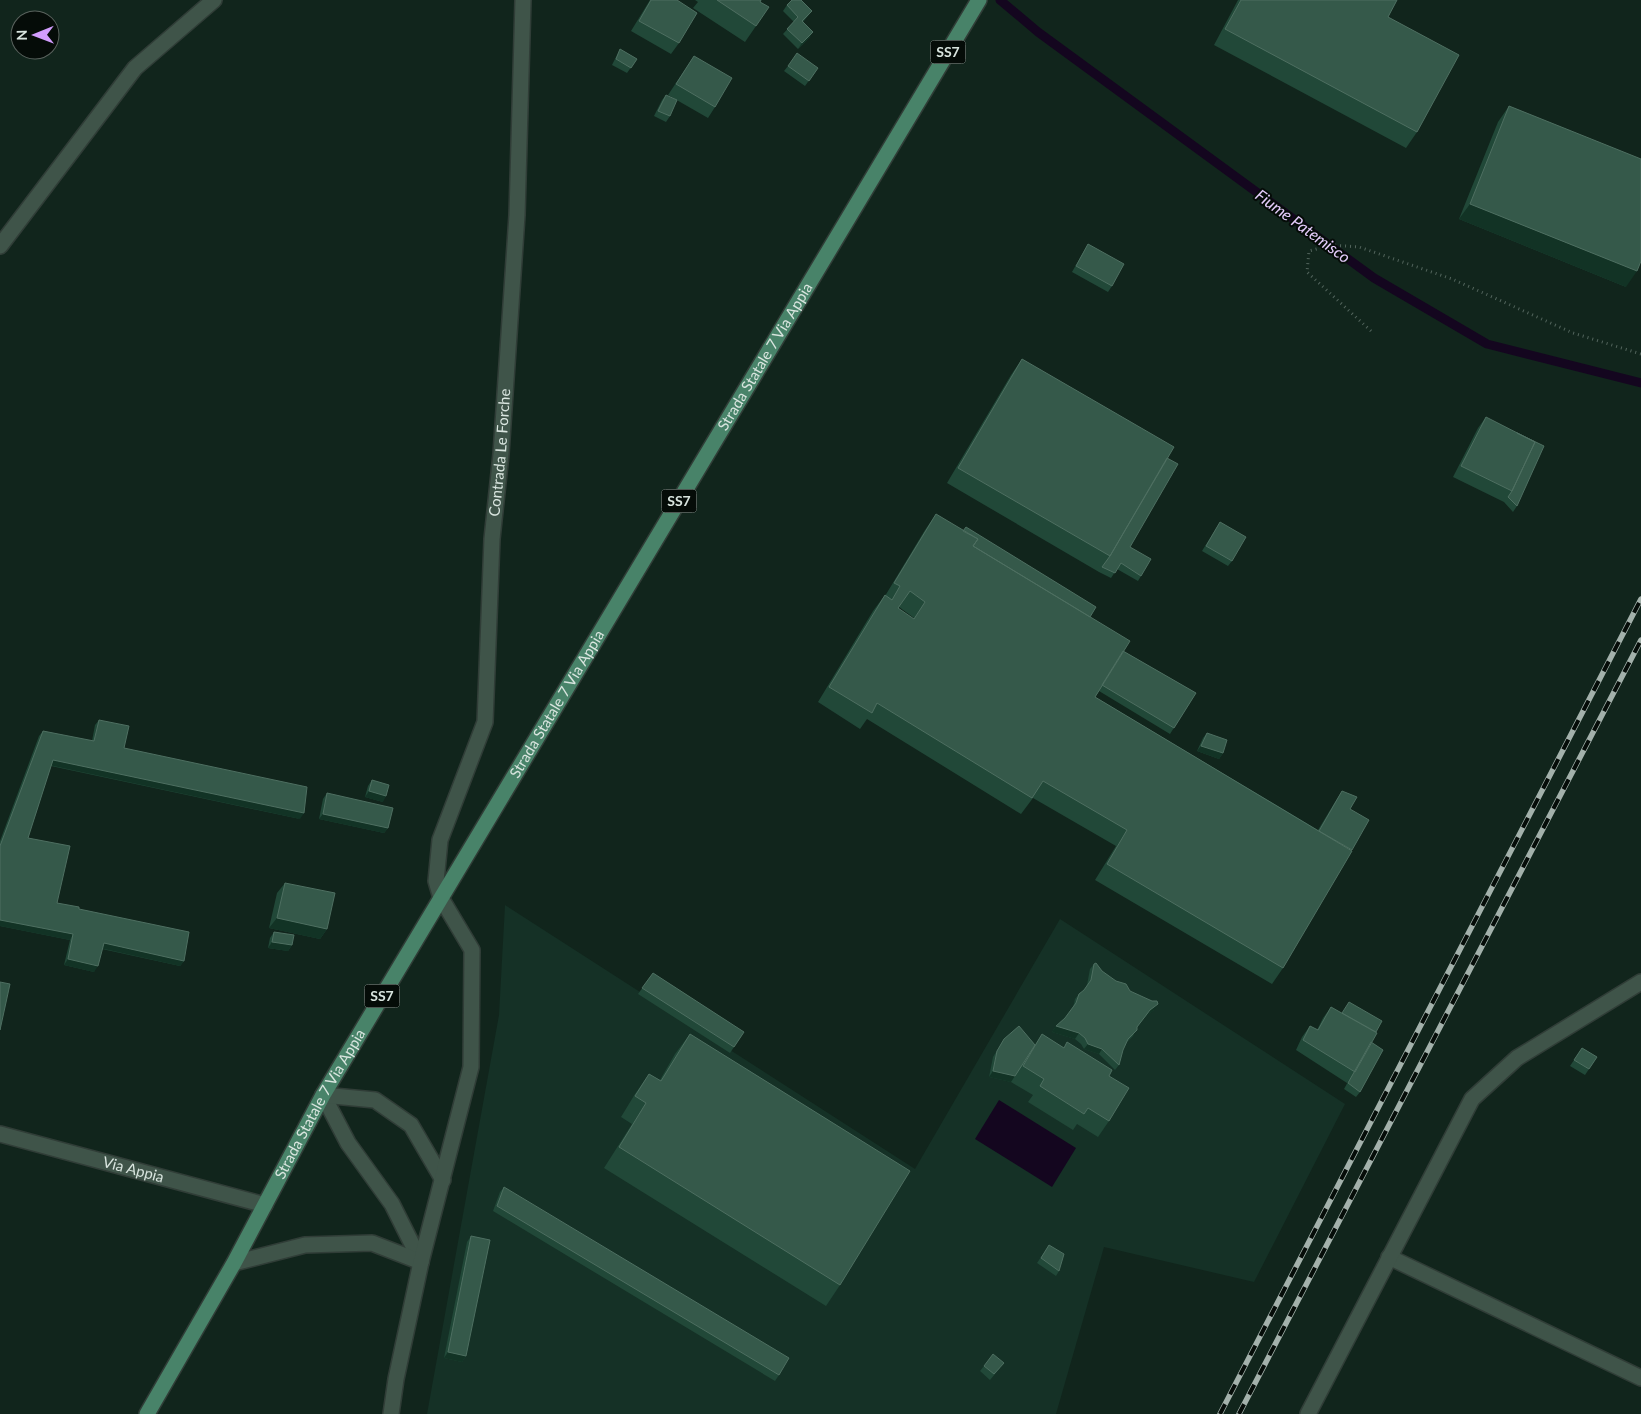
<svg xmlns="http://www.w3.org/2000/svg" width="1641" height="1414" viewBox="0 0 1641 1414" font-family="Lato,sans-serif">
  <rect width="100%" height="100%" fill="#11251c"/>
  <path fill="#153126" d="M505,905L915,1169L1060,919L1345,1104L1254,1282L1104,1247L1056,1414H427L499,1015Z"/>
  <path fill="#14061f" d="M999,1100L1076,1148L1052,1187L975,1139Z"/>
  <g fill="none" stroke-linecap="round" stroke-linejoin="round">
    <path stroke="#14061f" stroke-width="9" d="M1000,0L1038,32L1374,278L1487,344L1641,383"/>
    <g stroke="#303d37" stroke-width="18">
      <g id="minor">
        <path d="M0,246L135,68L214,0"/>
        <path d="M323,1095L348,1143L392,1204L421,1262"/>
        <path d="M323,1095L375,1100L411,1125L443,1180"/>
        <path id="s1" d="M0,1134L265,1205"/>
        <path d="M1389,1257L1641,1378"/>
        <path d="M234,1263L305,1245L372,1243L421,1262"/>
        <path id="s2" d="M391,1414L396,1379L421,1262L471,1067L472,950L441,898L436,881L440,840L485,722L492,539L501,454L517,215L523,0"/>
        <path d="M1308,1414L1472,1099L1517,1058L1641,982"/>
      </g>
    </g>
    <g stroke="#303d37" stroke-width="18">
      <g id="primary">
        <path id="s3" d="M147,1414L234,1263L323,1095L979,0"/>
      </g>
    </g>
    <path stroke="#53655d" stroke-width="3" stroke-dasharray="1 4" stroke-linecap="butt" d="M1371,331L1307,272L1309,251L1331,245L1359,247L1452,279L1573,333L1641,354"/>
    <use href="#minor" stroke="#3f5449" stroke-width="15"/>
    <use href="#primary" stroke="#488369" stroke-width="15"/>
    <g stroke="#a3b1ab" stroke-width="5.5">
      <path id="rail" d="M1220,1414L1641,599
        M1239,1414L1641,640"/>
    </g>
    <use href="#rail" stroke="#050c08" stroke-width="4" stroke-dasharray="11" stroke-linecap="butt"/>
  </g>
  <path fill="#214838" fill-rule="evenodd" d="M650,0H677L679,43L671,54L631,31Z
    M695,0H761L760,2L756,26L745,42L693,8L698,2Z
    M1238,0H1397L1388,17L1417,132L1406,148L1214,45Z
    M787,5L812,11L803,22L810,37L798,49L783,34L794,22L783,11Z
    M620,49L637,59L627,73L612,65Z
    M694,56L715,107L708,118L668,95Z
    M788,66L818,68L805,86L784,71Z
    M666,95L670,116L666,122L654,116L662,100Z
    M1509,106L1626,287L1459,219L1498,122Z
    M1088,244L1112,286L1108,292L1072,272Z
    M1022,359L1167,458L1130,547L1141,576L1138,581L1117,569L1111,578L1099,572L947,483L1011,375Z
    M1486,417L1517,506L1513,512L1504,502L1453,477L1478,428Z
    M936,514L1090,617L1123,651L1196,693L1170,734L1099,691L1095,697L1318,830L1335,802L1342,791L1350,809L1283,968L1272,984L1095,880L1116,846L1033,798L1021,814L867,719L860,729L818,702L873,611L885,595V596L925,530ZM899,607L914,618L913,619L898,608Z
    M1220,522L1232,561L1228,566L1202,551Z
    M99,720L124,748L300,819L51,766L28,838L57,903L79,909L184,961L180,966L102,949L94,972L64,965L70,940L0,926V841L39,736L43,731L92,741L95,725Z
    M1207,733L1223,753L1219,759L1197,751L1203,738Z
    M372,780L383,802L365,797L368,786Z
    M327,793L388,828L384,833L319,819L323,799Z
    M285,883L327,929L320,939L269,928L277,893Z
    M274,932L292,945L288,951L268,948L270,938Z
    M1094,964L1102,971L1154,1010L1146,1016L1137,1027L1133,1036L1127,1042L1123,1050L1119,1065L1115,1070L1099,1054L1084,1049L1081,1044L1075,1039L1052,1032L1056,1026L1065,1018L1073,1008L1075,999L1079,994L1084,991L1087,985L1090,969Z
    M653,973L744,1032L730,1053L638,994Z
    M1331,1007L1371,1042L1360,1092L1356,1097L1344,1089L1349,1080L1347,1083L1296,1050L1302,1037L1310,1026L1317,1030L1323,1018Z
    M690,1034L840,1285L826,1306L604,1168L632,1124L621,1117L635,1094L649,1074L660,1080L675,1054Z
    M1042,1034L1109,1076V1121L1098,1137L1077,1124L1073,1130L1028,1102L1033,1095L1011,1082L989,1077L993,1057L1004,1039L1035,1045Z
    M1582,1048L1597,1057L1585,1075L1570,1066Z
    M504,1187L779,1375L775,1381L493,1211L500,1192Z
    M471,1236L466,1356L462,1362L444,1358L467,1242Z
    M1049,1245L1059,1271L1056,1276L1037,1263Z
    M984,1366L1000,1368L990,1380L980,1371Z"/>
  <path fill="#123325" d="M813,32L810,37L798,49L802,43Z
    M1470,204L1637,271L1626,287L1459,219Z
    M1201,746L1223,753L1219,759L1197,751Z
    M53,760L304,813L300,819L49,765Z
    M369,791L386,796L383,802L365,797Z
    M323,814L388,828L384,833L319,819Z
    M277,918L327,929L320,939L269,928Z
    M0,920L73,934L70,940L0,926Z
    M272,942L292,945L288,951L268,948Z
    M104,943L184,961L180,966L100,948Z
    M68,959L98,966L94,972L64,965Z
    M1158,1004L1154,1010L1146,1016L1150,1010Z
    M1056,1026L1079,1033L1075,1039L1052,1032Z
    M1088,1044L1102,1049L1099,1054L1084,1049Z
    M993,1071L1015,1076L1011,1082L989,1077Z
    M448,1352L466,1356L462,1362L444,1358Z"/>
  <path fill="#35594a" stroke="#4e6f61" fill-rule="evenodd" d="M651,0H677L697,13L679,43L639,21Z
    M717,0H761L760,2L769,7L756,26Z
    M792,0H801L812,11L802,21L813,32L802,43L787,29L798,17L787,5Z
    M1241,0H1397L1388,17L1459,55L1417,132L1225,29Z
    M620,49L637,59L631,68L616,59Z
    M797,53L818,68L809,81L788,66Z
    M694,56L732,78L715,107L676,84Z
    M666,95L677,100L670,116L658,111Z
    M1509,106L1641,159V261L1637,271L1470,204Z
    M1088,244L1124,264L1112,286L1076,266Z
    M1022,359L1174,447L1110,556L958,468Z
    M1486,417L1535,442L1512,491L1461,466Z
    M1517,433L1544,446L1517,506L1508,497L1512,491L1535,442Z
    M1167,458L1178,464L1130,547L1151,559L1141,576L1121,563L1115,573L1102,567L1110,556Z
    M936,514L978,539L973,546L1130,641L1095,697L1352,851L1283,968L1107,864L1127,830L1043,781L1032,798L877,703L872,713L829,687L885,595L892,600L900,586L894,583ZM910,591L925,602L914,619L898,608Z
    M1220,522L1246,537L1232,561L1206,546Z
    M966,527L1096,607L1090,617L973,546L978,539L963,531Z
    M1123,651L1196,693L1174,728L1102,685Z
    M99,720L129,726L124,748L307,787L304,813L53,760L28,838L70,846L57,903L79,907V909L189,932L184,961L104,943L98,966L68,959L73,934L0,920V846L43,731L94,741Z
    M1207,733L1227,740L1223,753L1201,746Z
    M372,780L389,785L386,796L369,791Z
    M1342,791L1357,797L1350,809L1369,820L1352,850L1319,831Z
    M327,793L393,808L388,828L323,814Z
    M285,883L335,893L327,929L277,918Z
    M274,932L294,935L292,945L272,942Z
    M1096,963L1102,971L1116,981L1126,984L1130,991L1152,1001H1157L1158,1004L1150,1010L1137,1027V1030L1128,1039L1123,1050L1119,1065L1102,1049L1088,1044L1085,1038L1079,1033L1056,1026L1065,1018L1076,1003L1079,994L1084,990L1091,980L1094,964Z
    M653,973L744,1032L734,1047L642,988Z
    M0,982L10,984L0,1030Z
    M1349,1002L1382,1021L1376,1032L1342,1013Z
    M1331,1007L1377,1033L1355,1072L1303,1040L1310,1026L1318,1030Z
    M1019,1026L1035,1045L1015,1076L993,1071L997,1051L1004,1039Z
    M690,1034L910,1171L840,1285L619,1147L646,1103L635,1096L649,1074L661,1081Z
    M1042,1034L1064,1048L1067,1042L1112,1070L1109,1076L1129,1088L1109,1121L1088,1108L1084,1114L1040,1086L1044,1079L1023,1066Z
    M1371,1042L1383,1050L1360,1092L1348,1083Z
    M1582,1048L1597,1057L1589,1069L1574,1060Z
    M504,1187L789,1358L779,1375L497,1206Z
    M471,1236L490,1240L466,1356L448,1352Z
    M1049,1245L1064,1254L1059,1271L1041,1258Z
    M993,1354L1004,1363L994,1374L984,1366Z"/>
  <g text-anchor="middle" stroke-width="4" stroke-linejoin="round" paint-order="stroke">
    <g fill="#050c08" stroke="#99a49e" stroke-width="1">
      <rect x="930.5" y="40.5" width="35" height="23" rx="4"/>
      <rect x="661.5" y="489.5" width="35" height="23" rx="4"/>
      <rect x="364.5" y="984.5" width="35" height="23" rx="4"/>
    </g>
    <g font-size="14" font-weight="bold" fill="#d9e5df">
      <text x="948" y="57">SS7</text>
      <text x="679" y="506">SS7</text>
      <text x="382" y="1001">SS7</text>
    </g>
    <g font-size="15" fill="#d9e5df" stroke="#050c08">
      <text dy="5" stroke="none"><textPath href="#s3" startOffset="1225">Strada Statale 7 Via Appia</textPath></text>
      <text dy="5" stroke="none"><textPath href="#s2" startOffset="989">Contrada Le Forche</textPath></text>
      <text dy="5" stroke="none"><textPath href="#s3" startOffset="820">Strada Statale 7 Via Appia</textPath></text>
      <text dy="5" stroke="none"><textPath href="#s3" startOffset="355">Strada Statale 7 Via Appia</textPath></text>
      <text dy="5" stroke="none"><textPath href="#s1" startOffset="138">Via Appia</textPath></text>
    </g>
    <g font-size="16" font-style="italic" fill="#e5cdfc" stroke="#050c08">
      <text transform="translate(1303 226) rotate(36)" y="6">Fiume Patemisco</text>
    </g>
  </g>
  <g transform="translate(35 35) rotate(269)"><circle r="24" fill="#050c08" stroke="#5a635e"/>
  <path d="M0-4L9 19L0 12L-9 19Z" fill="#d29dfd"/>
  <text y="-8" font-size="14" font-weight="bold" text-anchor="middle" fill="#d9e5df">N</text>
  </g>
</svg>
